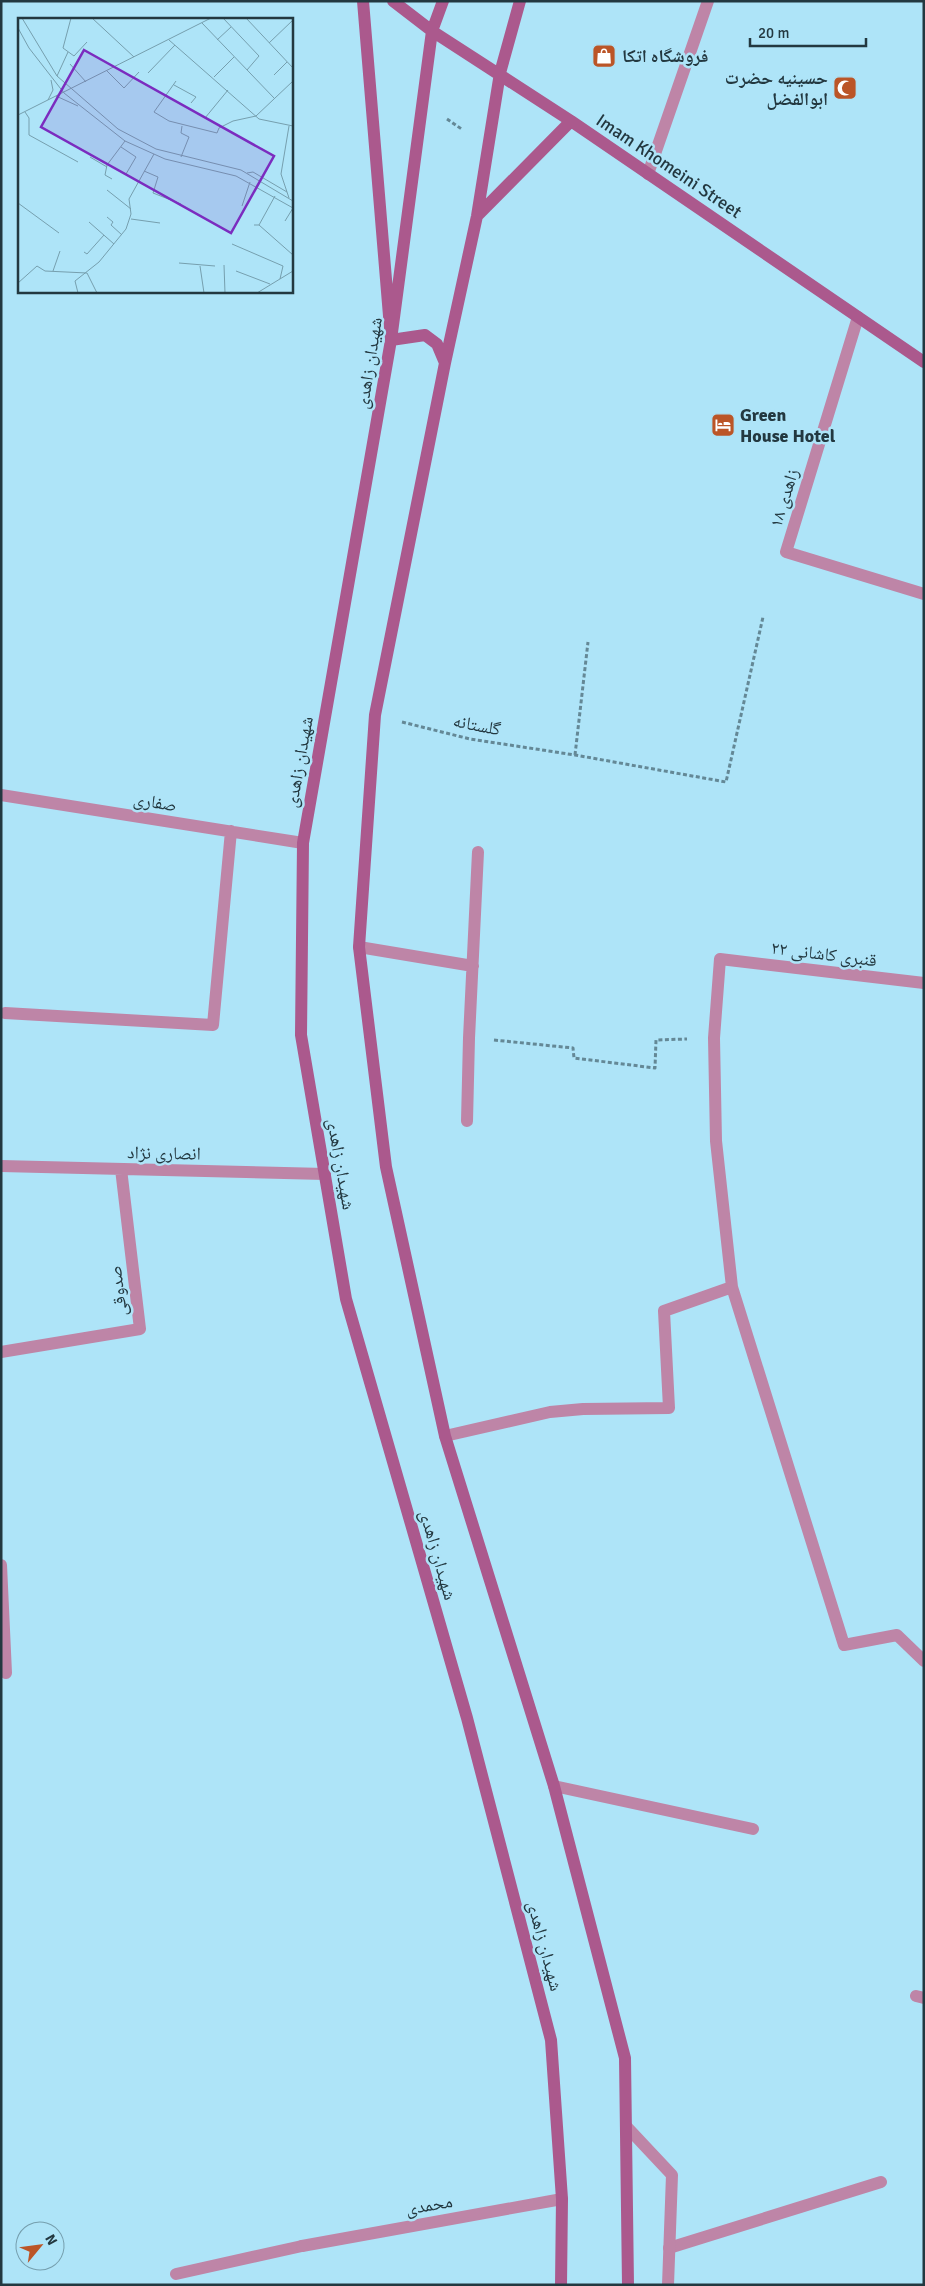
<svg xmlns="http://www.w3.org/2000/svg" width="925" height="2286" viewBox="0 0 925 2286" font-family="Signika,'Noto Naskh Arabic',sans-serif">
  <rect width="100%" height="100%" fill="#aee4f8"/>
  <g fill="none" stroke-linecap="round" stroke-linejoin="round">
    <path stroke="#648896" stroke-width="3" stroke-dasharray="4 2.5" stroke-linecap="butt" d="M447,119L463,130
      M402,722L470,739L575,755L726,782L763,617
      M575,755L588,642
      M494,1040L573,1048L574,1058L655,1068L656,1040L687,1039"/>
    <path stroke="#be85a7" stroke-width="12" d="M359,947L473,966
      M467,1121L469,1038L478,852
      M554,1786L753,1829
      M916,1996L924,1998
      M669,2248L881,2182
      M176,2274L302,2246"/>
    <path stroke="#be85a7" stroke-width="12" d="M648,174L708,1
      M858,317L786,552L924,594
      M1,795L303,843
      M924,983L720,959L714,1038L716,1141L732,1287L844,1645L897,1635L924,1661
      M5,1013L213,1025L231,831
      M1,1166L325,1174
      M1,1352L140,1329L121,1169
      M445,1436L550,1412L583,1409L669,1408L664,1311L732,1287
      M1,1565L6,1673
      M626,2126L672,2175L668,2285
      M302,2246L562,2199"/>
    <path stroke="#ab598d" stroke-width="12" d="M363,1L391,340L425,335L437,344L445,363
      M393,1L432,31L571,121L924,362
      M443,1L432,31L391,340L303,843L301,1035L346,1299L467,1718L551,2040L562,2199L561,2285
      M520,1L500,73L477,216L445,363L375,715L359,947L386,1167L445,1436L554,1786L625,2058L628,2285
      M477,216L571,121"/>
  </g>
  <defs>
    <g id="shop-square" transform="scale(1.25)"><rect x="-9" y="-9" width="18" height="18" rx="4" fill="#bb5527" stroke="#aee4f8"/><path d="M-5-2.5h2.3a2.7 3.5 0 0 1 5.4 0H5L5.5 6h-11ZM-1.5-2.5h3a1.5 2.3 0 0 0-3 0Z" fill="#fff"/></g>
    <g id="mosque-square" transform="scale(1.25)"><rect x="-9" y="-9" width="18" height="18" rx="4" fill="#bb5527" stroke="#aee4f8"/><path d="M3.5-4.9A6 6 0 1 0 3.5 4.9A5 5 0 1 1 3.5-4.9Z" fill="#fff"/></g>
    <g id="hotel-square" transform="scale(1.25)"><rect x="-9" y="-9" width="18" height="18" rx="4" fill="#bb5527" stroke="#aee4f8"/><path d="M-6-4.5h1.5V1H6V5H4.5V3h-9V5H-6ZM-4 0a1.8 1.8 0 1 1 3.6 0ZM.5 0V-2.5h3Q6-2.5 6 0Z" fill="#fff"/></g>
  </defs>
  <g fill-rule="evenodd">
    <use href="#shop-square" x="604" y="56"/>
    <use href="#mosque-square" x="845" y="88"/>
    <use href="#hotel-square" x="723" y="425"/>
  </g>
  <g text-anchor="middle" stroke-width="5" stroke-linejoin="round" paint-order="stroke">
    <g font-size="18" font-weight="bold" fill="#233840" stroke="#aee4f8" text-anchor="start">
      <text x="622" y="62">فروشگاه اتکا</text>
      <text x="828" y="84" text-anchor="end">حسینیه حضرت<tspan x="828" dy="21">ابوالفضل</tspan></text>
      <text x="740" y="421">Green<tspan x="740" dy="21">House Hotel</tspan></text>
    </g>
    <g font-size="18" fill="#233840" stroke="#aee4f8">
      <text transform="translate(669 166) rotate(34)" y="6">Imam Khomeini Street</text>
      <text transform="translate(369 363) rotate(-81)" y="6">شهیدان زاهدی</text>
      <text transform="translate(784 498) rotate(-73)" y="6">زاهدی ۱۸</text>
      <text transform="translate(477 725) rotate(11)" y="6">گلستانه</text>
      <text transform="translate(299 762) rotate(-80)" y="6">شهیدان زاهدی</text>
      <text transform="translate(155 802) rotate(9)" y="6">صفاری</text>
      <text transform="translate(824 954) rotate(7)" y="6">قنبری کاشانی ۲۲</text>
      <text transform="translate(164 1153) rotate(1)" y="6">انصاری نژاد</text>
      <text transform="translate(341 1164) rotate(80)" y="6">شهیدان زاهدی</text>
      <text transform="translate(118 1291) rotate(-97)" y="6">صدوقی</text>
      <text transform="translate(438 1555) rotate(74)" y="6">شهیدان زاهدی</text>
      <text transform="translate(545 1946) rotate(75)" y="6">شهیدان زاهدی</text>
      <text transform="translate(429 2205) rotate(-10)" y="6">محمدی</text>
    </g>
  </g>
  <g transform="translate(18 18)">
    <rect width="275" height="275" fill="#aee4f8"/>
    <path fill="none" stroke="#769fae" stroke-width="1" d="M4,0L39,58L100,111L138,131L223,152L275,183M53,0L45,30L56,38L69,24M74,0L116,39M205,0L241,38L229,52M228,0L275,50M184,5L256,80M0,10L11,30L46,75L107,123L147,141L218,158L275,190M151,22L241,101L275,108M199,22L213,9M251,25L275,2M52,46L68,64M89,53L106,70L121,54M130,55L157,27M256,57L269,44M39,58L50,34M196,59L216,39M158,63L136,94L151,103L199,115L201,110L215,103L238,98M156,67L178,79L173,85M38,78L60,88M30,82L35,72L33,62M7,94L11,100V117L60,144M0,97L193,0M238,98L275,63M187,100L210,72M271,108L263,156L271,180M103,129L118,139L108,156M72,139L89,149M163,139L171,119L163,115L164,108M126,153L140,159L135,175L163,186M229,155L235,154L269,174M94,161L87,157L89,147L107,123M89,172L113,191M0,185L41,215M224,188L232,164M89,199L95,204L93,207L104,217M113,201L142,205M267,203L275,190M71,204L96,226M236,207H241L275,237M241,207L257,178M214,226L265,248L262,261M66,234L69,236L86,217M161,245L197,248M206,247L207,275M182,248L186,275M35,253L42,233M218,253L252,266M0,265L19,248L27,253L69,255L79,275M60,275L57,263L81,244L108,211L113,196L111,181L136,136M239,275L275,253"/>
    <path fill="#7b2cbf" fill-opacity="0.15" stroke="#7b2cbf" stroke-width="2.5" d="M66,32L256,138L213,215L23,109Z"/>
    <rect width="275" height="275" fill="none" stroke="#233840" stroke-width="2.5"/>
  </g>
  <rect width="925" height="2286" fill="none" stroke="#233840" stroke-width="5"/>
  <g transform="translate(40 2246) rotate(61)"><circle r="24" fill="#aee4f8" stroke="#769fae"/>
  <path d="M0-4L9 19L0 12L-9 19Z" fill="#bb5527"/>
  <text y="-8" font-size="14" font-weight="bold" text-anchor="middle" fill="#233840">N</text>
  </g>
  <path d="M750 38v8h116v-8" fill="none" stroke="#233840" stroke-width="2.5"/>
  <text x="758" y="38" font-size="15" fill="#233840" stroke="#aee4f8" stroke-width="4" paint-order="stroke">20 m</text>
</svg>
